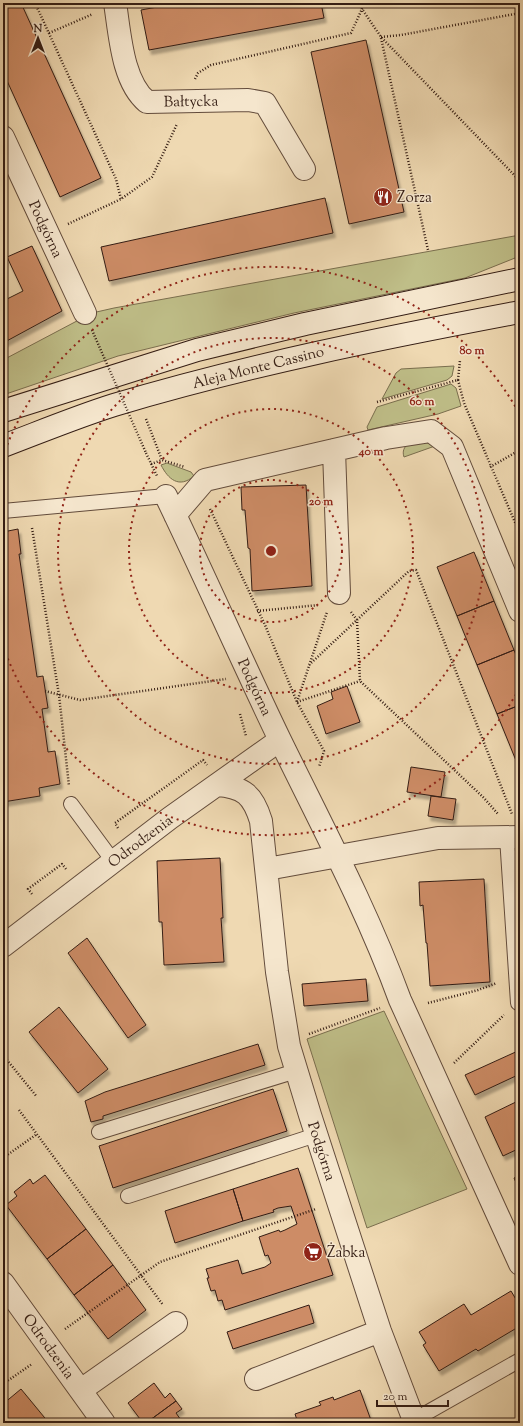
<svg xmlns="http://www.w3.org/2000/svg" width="523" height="1426" viewBox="0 0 523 1426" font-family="'Sorts Mill Goudy',serif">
  <defs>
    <filter id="shadow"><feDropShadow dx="2.5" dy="4.5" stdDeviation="1" flood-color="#0004"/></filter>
  </defs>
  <rect width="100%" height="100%" fill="#efd9b2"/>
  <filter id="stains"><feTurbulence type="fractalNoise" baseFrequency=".005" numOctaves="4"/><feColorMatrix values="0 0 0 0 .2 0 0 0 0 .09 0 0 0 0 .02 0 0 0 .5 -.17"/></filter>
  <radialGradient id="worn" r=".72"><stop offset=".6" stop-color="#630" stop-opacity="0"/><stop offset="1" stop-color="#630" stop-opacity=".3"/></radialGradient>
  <path fill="#bfbe88" stroke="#7a6e4e" d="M520,235V256L465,278L294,313L118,356L3,395V360L92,313L114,308Z
    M454,366L452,376L447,380L382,399L396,373L401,369Z
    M451,384L456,388L461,406L438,414L368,430L367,427L377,407Z
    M422,437L435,446L404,457C400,445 413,441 422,437Z
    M167,463L191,472L194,476C179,489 168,479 161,465Z
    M384,1011L467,1189L367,1228L307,1039Z"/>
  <path fill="#cd8c66" stroke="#341d14" filter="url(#shadow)" d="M3,3H21L101,178L60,197L3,72Z
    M179,3H321L324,18L149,50L141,10Z
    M366,40L404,212L349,224L311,52Z
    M325,198L333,233L109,281L101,247Z
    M32,246L62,311L3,343V301L23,291L7,257Z
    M306,485L312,586L252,591L250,549L248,548L245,510H242L241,487Z
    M18,529L21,554H19L37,677L43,676L48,708L42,709L48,752L55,751L60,784L39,788L40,796L3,802V532Z
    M474,552L494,601L457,616L437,567Z
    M494,601L514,650L477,665L457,616Z
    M514,650L520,665V705L497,714L477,665Z
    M347,686L360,722L326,734L317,706L333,699L331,692Z
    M520,705V762L517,763L497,714Z
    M411,767L445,772L441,797L407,792Z
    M431,796L456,799L453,820L428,816Z
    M220,858L223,918H221L224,962L164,965L162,922H159L157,861Z
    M484,879L490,982L430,986L427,943H426L423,905L420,906L419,882Z
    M87,938L146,1025L128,1038L68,953Z
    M366,979L368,1001L304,1006L302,984Z
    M59,1007L108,1069L78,1093L29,1032Z
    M258,1044L265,1065L103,1116V1119L91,1122L85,1101L105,1092Z
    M520,1050V1074L475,1095L465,1075Z
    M273,1089L287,1131L113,1188L99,1146Z
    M520,1100V1148L503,1156L485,1117Z
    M298,1168L333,1275L225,1310L222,1300L218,1301L215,1290L211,1291L207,1278H209L206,1269L238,1260L242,1274L265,1267L271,1263L268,1255L265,1256L259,1237L279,1230L280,1232L285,1230L297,1224L291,1206L278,1208L273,1210L274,1212L243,1221L233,1189Z
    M45,1175L86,1229L47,1259L6,1205L17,1196L14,1192L30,1179L33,1184Z
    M520,1175V1192L514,1178Z
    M233,1189L243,1221L175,1243L165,1211Z
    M86,1229L113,1265L74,1295L47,1259Z
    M113,1265L146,1310L108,1339L74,1295Z
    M511,1291L520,1306V1326L478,1351L476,1349L439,1371L423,1345L426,1343L419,1332L464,1304L471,1315Z
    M309,1305L314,1323L233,1349L227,1332Z
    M154,1383L165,1398L170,1393L176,1401L146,1423H143L128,1403Z
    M21,1389L49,1423H3V1404Z
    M360,1390L372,1423H298L295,1414L321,1405L319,1402L333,1397L334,1400Z
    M176,1401L182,1409L176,1413L183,1423H146Z"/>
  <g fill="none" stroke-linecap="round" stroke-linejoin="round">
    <g stroke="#634c3c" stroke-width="16">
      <path id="lane" d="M3,511L166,496
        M71,804L113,861
        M507,837L518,1003
        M99,1132L296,1071
        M128,1196L316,1135
        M414,1420L520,1360"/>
    </g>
    <g stroke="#634c3c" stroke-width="24">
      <path id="street" d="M115,3C120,34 122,81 147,102L248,100L265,103L304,169
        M3,137L85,313
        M334,450L339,593
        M166,496C205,577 241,659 280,740C322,826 367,910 400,1000L520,1264
        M175,515L205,480L386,438L431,431L452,447L520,611
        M217,785C244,787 253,795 261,821L277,972L289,1046L310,1115L380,1331L415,1423
        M267,869L438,838L520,837
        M3,946L170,818L280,740
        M3,1283L104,1423
        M256,1379L380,1331
        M81,1390L176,1323"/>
    </g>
    <g stroke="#341d14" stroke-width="24">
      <path id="secondary" d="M3,411L197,350L305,324L520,279
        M3,446C40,432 76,417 114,405C248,365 382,338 520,312"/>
    </g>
    <path stroke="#341d14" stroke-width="2.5" stroke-dasharray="1 2" stroke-linecap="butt" d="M35,3L116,179L121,199
      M358,3L381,37L520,181
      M49,33L93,14
      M381,37L401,35L520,13
      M381,38L428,250
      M195,79L198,73L211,65L351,33L362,9L369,3
      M68,224L121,199L152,177L177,124
      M458,380L464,403L520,534
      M377,402L458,380L460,360
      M146,419L162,460
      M146,453L157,476
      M151,464L162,460L185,467
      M490,467L520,450
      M210,509L265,625L297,702L324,751L319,767
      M32,528L59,695L69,786
      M257,611L319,605
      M351,612L357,620L360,681L484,798L498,814
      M309,665L409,571L416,570L512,814
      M45,691L80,700L226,679
      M297,702L327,612
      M297,702L360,681
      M240,714L246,736
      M118,828L115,823L203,760L207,765
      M32,894L28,889L62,864L66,869
      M428,1003L478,990L497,983
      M309,1034L380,1008
      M3,1055L37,1097
      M454,1063L504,1015
      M19,1110L163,1305
      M3,1158L37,1134
      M65,1329L160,1262L316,1209
      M3,1384L32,1364"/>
    <use href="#lane" stroke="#f5e6cd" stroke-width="14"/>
    <use href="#street" stroke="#f5e6cd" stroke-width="22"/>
    <use href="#secondary" stroke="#f5e6cd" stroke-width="22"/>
    <path stroke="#341d14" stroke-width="2.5" stroke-dasharray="1 2" stroke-linecap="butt" d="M92,330L146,453"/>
  </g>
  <g fill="none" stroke="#8f2418" stroke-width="2" stroke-dasharray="2 4">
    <circle cx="271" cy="551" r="71"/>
    <circle cx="271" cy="551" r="142"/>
    <circle cx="271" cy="551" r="213"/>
    <path d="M519 689A284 284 0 0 1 3 646M3 456A284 284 0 0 1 519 413"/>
  </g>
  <defs>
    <g id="restaurant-disc" transform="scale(1)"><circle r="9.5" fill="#8f2418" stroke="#f5e6cd"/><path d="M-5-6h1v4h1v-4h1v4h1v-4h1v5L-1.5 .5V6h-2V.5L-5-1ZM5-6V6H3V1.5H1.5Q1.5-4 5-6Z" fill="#fff"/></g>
    <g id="supermarket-disc" transform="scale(1)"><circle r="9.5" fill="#8f2418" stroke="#f5e6cd"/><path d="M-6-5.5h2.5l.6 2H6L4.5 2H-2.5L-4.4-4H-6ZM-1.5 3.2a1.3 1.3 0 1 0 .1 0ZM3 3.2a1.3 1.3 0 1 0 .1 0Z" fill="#fff"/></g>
  </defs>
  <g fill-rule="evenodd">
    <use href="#restaurant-disc" x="383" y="197"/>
    <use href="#supermarket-disc" x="313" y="1252"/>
  </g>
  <g text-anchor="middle" stroke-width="3" stroke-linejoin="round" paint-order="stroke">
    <g font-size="15" fill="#341d14" stroke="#f5e6cd">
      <text transform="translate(191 101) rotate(-1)" y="5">Bałtycka</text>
      <text transform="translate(46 229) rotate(65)" y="5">Podgórna</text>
      <text transform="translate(258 367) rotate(-14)" y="5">Aleja Monte Cassino</text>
      <text transform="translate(255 687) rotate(65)" y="5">Podgórna</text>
      <text transform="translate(140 841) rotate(-37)" y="5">Odrodzenia</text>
      <text transform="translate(322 1151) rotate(72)" y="5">Podgórna</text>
      <text transform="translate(49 1346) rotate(54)" y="5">Odrodzenia</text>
    </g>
    <g font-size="15" fill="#341d14" stroke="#f5e6cd" text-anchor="start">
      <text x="397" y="202">Zorza</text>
      <text x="327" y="1257">Żabka</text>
    </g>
  </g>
  <circle cx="271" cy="551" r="6" fill="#8f2418" stroke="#f5e6cd" stroke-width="2"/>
  <g font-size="12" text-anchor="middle" font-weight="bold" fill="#8f2418" stroke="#f5e6cd" stroke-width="3" stroke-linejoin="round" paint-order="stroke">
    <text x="472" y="354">80 m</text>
    <text x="422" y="405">60 m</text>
    <text x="371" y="455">40 m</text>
    <text x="321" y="505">20 m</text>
  </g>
  <rect width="523" height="1426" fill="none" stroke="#efd9b2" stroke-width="16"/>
  <rect x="4" y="4" width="515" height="1418" fill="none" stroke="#341d14" stroke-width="2"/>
  <rect x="8" y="8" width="507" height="1410" fill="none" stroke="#341d14"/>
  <g transform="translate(38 38)" stroke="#f5e6cd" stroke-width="3" paint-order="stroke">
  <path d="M0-3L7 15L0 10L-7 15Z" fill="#341d14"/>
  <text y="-6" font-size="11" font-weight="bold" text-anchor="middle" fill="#341d14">N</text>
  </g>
  <path d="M377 1400v6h71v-6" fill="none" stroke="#341d14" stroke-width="2"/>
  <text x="383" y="1400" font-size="12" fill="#341d14" stroke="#f5e6cd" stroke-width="3" paint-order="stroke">20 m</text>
  <rect width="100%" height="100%" filter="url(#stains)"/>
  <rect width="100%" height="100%" fill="url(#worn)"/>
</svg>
